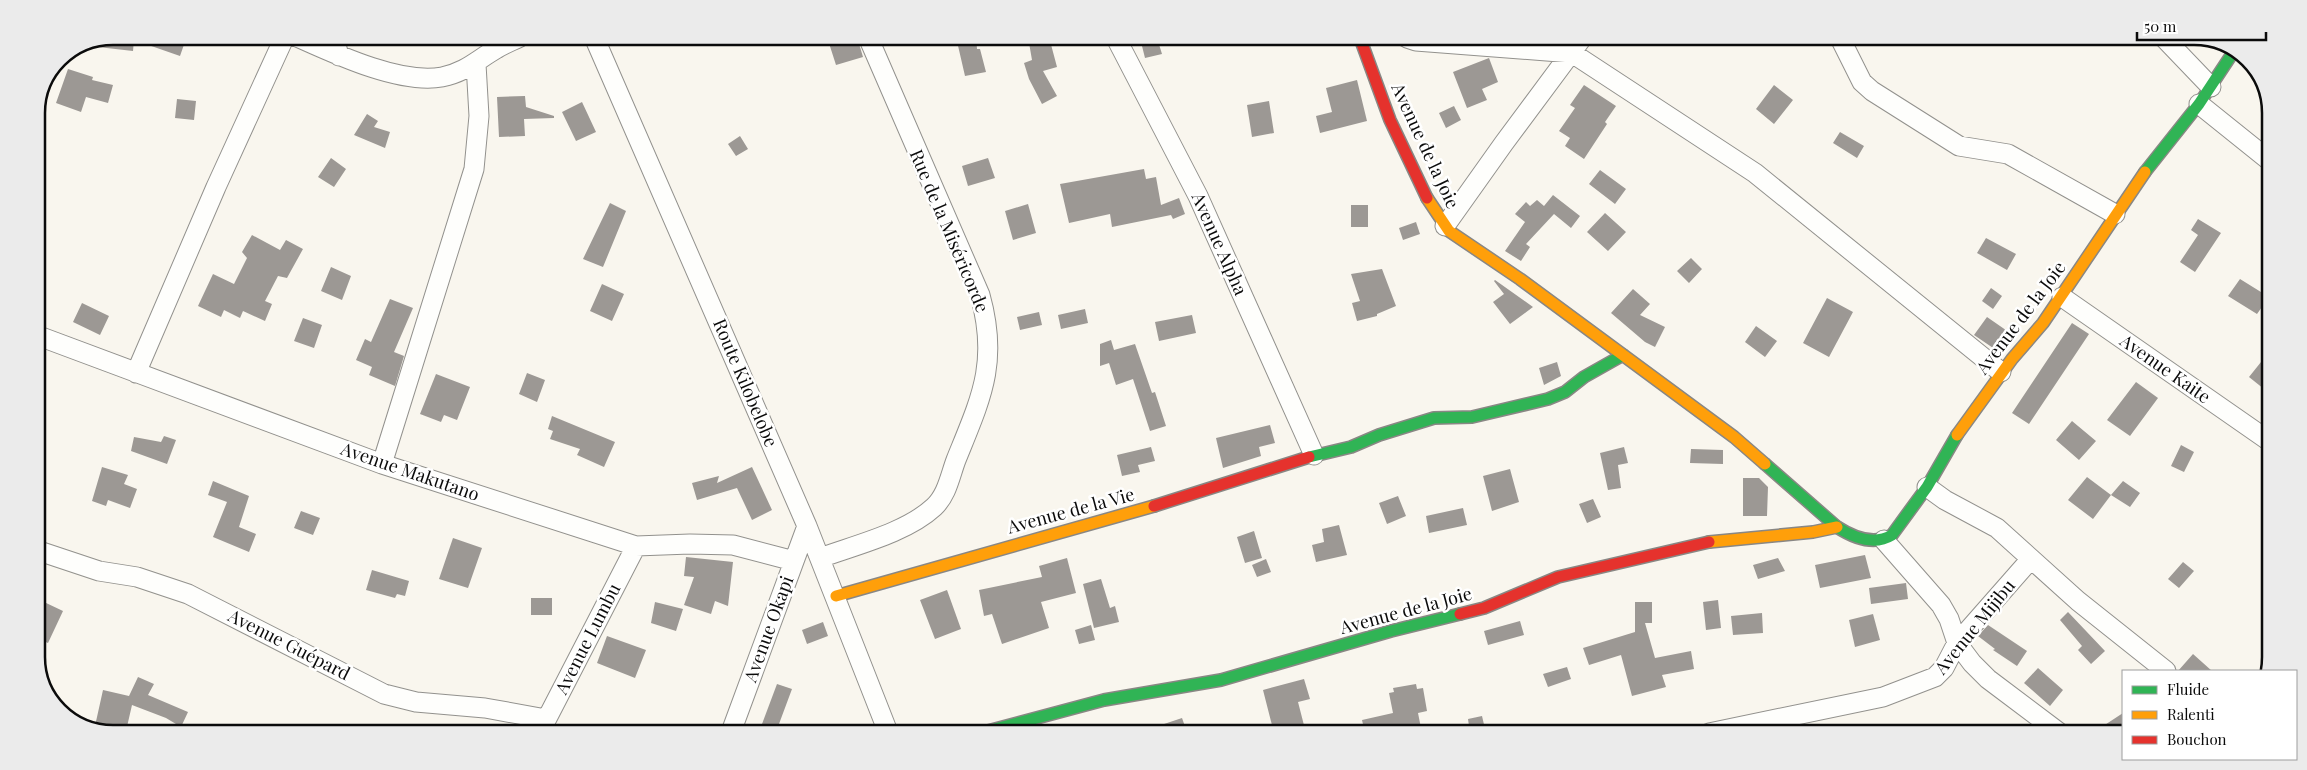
<svg xmlns="http://www.w3.org/2000/svg" width="2307" height="770" viewBox="0 0 2307 770" font-family="'Playfair Display',serif">
  <rect width="100%" height="100%" fill="#f9f6ee"/>
  <path fill="#9c9894" d="M113,36H187L180,56L134,40L133,51L89,46Z
    M827,37H857L863,57L836,65Z
    M956,37H976L977,49H980L986,72L965,76Z
    M1028,37H1049L1057,67L1043,71L1057,96L1042,104L1029,79L1024,63L1032,60Z
    M1140,38H1157L1162,54L1145,58Z
    M1489,58L1498,82L1482,89L1487,100L1467,108L1453,72Z
    M68,69L93,77L92,80L113,85L108,103L86,97L81,112L56,103Z
    M1357,80L1367,121L1320,133L1316,116L1332,112L1326,88Z
    M1584,85L1616,106L1605,122L1607,124L1584,159L1565,146L1570,138L1559,131L1575,108L1570,105Z
    M1774,85L1793,100L1774,124L1756,109Z
    M525,96L526,107L554,116V118L524,119L525,136L499,137L497,97Z
    M177,99L196,101L194,120L175,118Z
    M1269,101L1274,133L1252,137L1247,105Z
    M582,102L596,132L576,141L562,112Z
    M1454,106L1461,120L1446,128L1439,113Z
    M367,114L378,121L374,127L390,132L385,148L354,135Z
    M1840,132L1864,146L1857,158L1833,143Z
    M740,136L748,149L736,156L728,144Z
    M331,158L346,169L334,187L318,177Z
    M988,158L995,178L968,186L962,166Z
    M1144,169L1146,179L1156,177L1161,205L1179,198L1185,214L1173,219L1171,215L1112,227L1110,214L1069,223L1060,184Z
    M1600,170L1626,189L1615,204L1589,184Z
    M1553,195L1580,216L1571,228L1554,214L1526,244L1530,247L1521,261L1505,251L1525,222L1515,214L1526,202L1530,206L1537,200L1544,206Z
    M610,203L626,211L603,267L583,259Z
    M1028,204L1036,233L1013,240L1005,211Z
    M1351,205H1368V227H1351Z
    M1605,213L1626,232L1608,251L1587,232Z
    M2198,219L2221,233L2195,272L2180,262L2198,235L2191,230Z
    M1416,222L1420,234L1403,240L1399,228Z
    M252,235L280,250L286,240L303,249L287,278L278,276L265,301L272,304L265,321L243,311L240,318L224,310L221,317L198,306L213,274L234,284L247,258L242,252Z
    M1986,238L2016,254L2007,270L1977,253Z
    M1691,258L1702,269L1689,283L1677,271Z
    M331,267L351,276L342,300L321,291Z
    M1382,269L1396,306L1377,314V316L1357,321L1352,303L1360,301L1351,274Z
    M2240,279L2269,297L2257,314L2228,296Z
    M1495,280L1533,307L1510,324L1493,302L1504,294L1494,281Z
    M602,284L624,294L612,321L590,311Z
    M1991,288L2002,296L1993,309L1982,301Z
    M1633,289L1650,304L1640,315L1665,327L1655,347L1645,342L1611,313Z
    M1827,298L1853,312L1829,357L1803,343Z
    M390,299L413,308L394,352L404,356L395,386L369,375L372,367L356,360L365,339L371,342Z
    M82,303L109,316L100,335L73,322Z
    M1085,309L1088,323L1061,329L1058,315Z
    M1039,312L1042,325L1020,330L1017,317Z
    M1192,315L1196,333L1159,341L1155,322Z
    M1987,317L2013,335L1999,352L1974,335Z
    M303,318L322,325L314,348L294,341Z
    M2072,323L2089,334L2029,424L2012,413Z
    M1756,326L1777,341L1765,357L1745,342Z
    M1111,340L1114,350L1135,344L1152,393L1155,392L1166,426L1150,431L1133,379L1116,385L1109,363L1100,366V344Z
    M2269,352V393L2249,377Z
    M1557,362L1561,376L1544,385L1539,368Z
    M527,373L545,380L537,402L519,394Z
    M436,374L470,387L457,420L444,415L441,422L420,414Z
    M2136,382L2158,398L2130,436L2107,420Z
    M552,416L615,442L604,467L577,455L580,449L550,439L553,431L548,429Z
    M2072,421L2096,441L2079,460L2056,440Z
    M1270,425L1275,443L1259,447L1261,456L1223,468L1216,438Z
    M164,436L176,440L167,464L131,451L134,437L161,442Z
    M2181,445L2194,452L2184,472L2171,466Z
    M1151,447L1155,461L1138,465L1140,472L1122,476L1117,455Z
    M1624,447L1628,463L1618,465L1621,488L1608,490L1600,453Z
    M1691,449L1723,450V464L1690,463Z
    M102,467L128,475L124,484L137,489L130,508L108,500L106,506L92,501Z
    M752,467L772,510L752,520L737,488L697,500L692,483L719,476L717,483Z
    M1510,469L1519,502L1492,511L1483,476Z
    M2087,477L2111,495L2093,519L2068,500Z
    M1743,478H1759L1768,487L1767,516H1743Z
    M213,481L249,496L239,527L256,534L249,552L213,537L227,502L208,495Z
    M2123,481L2140,493L2130,507L2111,495Z
    M1398,496L1406,516L1387,524L1379,503Z
    M1593,499L1601,517L1587,523L1579,504Z
    M1463,508L1467,525L1429,533L1426,516Z
    M301,511L320,518L313,535L294,528Z
    M1339,525L1347,555L1316,562L1312,545L1324,542L1322,529Z
    M1254,531L1262,558L1245,563L1237,537Z
    M453,538L482,548L468,588L439,579Z
    M1865,555L1871,578L1820,588L1815,565Z
    M686,557L733,562L728,606L715,601L711,614L684,605L694,577L684,576Z
    M1067,558L1076,593L1041,602L1049,628L1002,644L992,614L984,616L979,590L1042,577L1039,566Z
    M1778,558L1785,571L1758,579L1753,565Z
    M1266,559L1271,572L1257,577L1252,565Z
    M2183,562L2194,571L2179,588L2168,579Z
    M372,570L409,581L405,596L397,594L395,598L366,590Z
    M1101,579L1110,608L1115,606L1119,622L1094,628L1083,584Z
    M1906,583L1908,599L1871,604L1869,588Z
    M947,590L961,629L935,639L920,600Z
    M531,598H552V615H531Z
    M1718,600L1721,628L1706,630L1703,602Z
    M44,602L63,611L48,643L36,638V618Z
    M655,602L683,609L676,631L651,623Z
    M1635,602H1652V623H1645L1655,658L1691,651L1694,669L1662,675L1666,687L1632,696L1621,655L1589,665L1583,648L1635,632Z
    M2068,612L2105,651L2091,664L2078,650L2082,646L2060,620Z
    M1762,613L1763,633L1733,635L1731,616Z
    M1873,614L1880,640L1855,647L1849,620Z
    M1520,621L1524,635L1488,645L1484,631Z
    M823,622L828,636L807,644L802,630Z
    M1091,625L1095,640L1079,644L1075,630Z
    M1988,625L2027,651L2017,666L1993,650L1995,649L1978,636Z
    M607,636L646,650L635,678L597,663Z
    M2193,654L2212,671H2178Z
    M1567,667L1571,679L1548,687L1543,674Z
    M2038,668L2063,690L2050,706L2024,683Z
    M138,677L154,684L148,695L188,712L181,727L166,718L132,705L126,731L95,726L103,690L129,696Z
    M1304,679L1310,699L1298,702L1306,733H1274L1263,690Z
    M777,684L792,689L776,732H759Z
    M1416,684L1417,689L1423,688L1427,711L1418,713L1422,733H1365L1362,720L1393,713L1389,693L1394,692L1393,688Z
    M2123,713V734H2091Z
    M1482,716L1486,733H1470L1468,719Z
    M1182,718L1187,732H1146V730Z"/>
  <g fill="none" stroke-linecap="round" stroke-linejoin="round">
    <g stroke="#92918d" stroke-width="21">
      <path id="street" d="M295,36C333,53 400,85 442,77C466,72 477,60 496,49C504,44 512,41 520,37
        M334,37L339,56
        M594,37L807,526L888,732
        M1116,38L1198,196L1314,455
        M1407,38L1416,41L1572,53L1755,173L2001,372
        M1840,38L1862,82L1872,91L1959,146L2008,154L2115,214
        M2165,39L2211,87
        M2199,104L2270,161
        M1445,226L1504,143L1582,38
        M2062,297L2269,441
        M36,335L382,464L636,546L690,544L733,545L794,561
        M136,373L216,187L285,36
        M382,464L474,169L479,116L476,64
        M1927,487L1945,500L1997,528L2078,601L2166,671
        M1884,540L1941,605L1949,619L1957,643L1972,663L1988,679L2061,734
        M36,550L99,571L137,577L188,594L384,694L416,702L485,708L546,719
        M820,558C855,545 906,533 934,507C947,495 950,476 956,460C981,398 999,363 980,295L868,37
        M540,732L636,546
        M731,732L807,526
        M1709,733L1883,697L1935,677L1944,668L1957,643L2030,560"/>
    </g>
    <g stroke="#898784" stroke-width="14">
      <path id="fast" d="M2145,172L2199,104L2234,51
        M1309,457L1351,447L1379,435L1434,418L1472,417L1548,399L1565,392L1584,377L1623,355
        M1765,464L1837,527C1854,538 1874,546 1892,535L1927,487L1957,435
        M984,732L1104,700L1221,680L1391,631L1460,614"/>
    </g>
    <g stroke="#898784" stroke-width="14">
      <path id="slow" d="M1427,198L1449,231L1520,279L1734,437L1765,464
        M1957,435L2012,359L2043,323L2145,172
        M1709,542L1813,532L1837,527
        M836,596L1154,506"/>
    </g>
    <g stroke="#898784" stroke-width="14">
      <path id="jam" d="M1360,38L1390,120L1427,198
        M1154,506L1309,457
        M1460,614L1484,608L1558,577L1709,542"/>
    </g>
    <use href="#street" stroke="#fefefc" stroke-width="19"/>
    <use href="#fast" stroke="#30b455" stroke-width="11"/>
    <use href="#slow" stroke="#ff9f0a" stroke-width="11"/>
    <use href="#jam" stroke="#e5322d" stroke-width="11"/>
  </g>
  <g text-anchor="middle" stroke-width="5" stroke-linejoin="round" paint-order="stroke">
    <g font-size="18" fill="#0b0b0b" stroke="#fff">
      <text transform="translate(1425 146) rotate(65)" y="6">Avenue de la Joie</text>
      <text transform="translate(949 231) rotate(67)" y="6">Rue de la Miséricorde</text>
      <text transform="translate(1219 244) rotate(66)" y="6">Avenue Alpha</text>
      <text transform="translate(2021 318) rotate(-53)" y="6">Avenue de la Joie</text>
      <text transform="translate(2165 369) rotate(35)" y="6">Avenue Kaite</text>
      <text transform="translate(745 383) rotate(67)" y="6">Route Kilobelobe</text>
      <text transform="translate(410 472) rotate(19)" y="6">Avenue Makutano</text>
      <text transform="translate(1071 511) rotate(-15)" y="6">Avenue de la Vie</text>
      <text transform="translate(1406 611) rotate(-15)" y="6">Avenue de la Joie</text>
      <text transform="translate(1975 627) rotate(-51)" y="6">Avenue Mijibu</text>
      <text transform="translate(769 629) rotate(-70)" y="6">Avenue Okapi</text>
      <text transform="translate(588 639) rotate(-63)" y="6">Avenue Lumbu</text>
      <text transform="translate(289 645) rotate(27)" y="6">Avenue Guépard</text>
    </g>
  </g>
  <path d="M0 0H2307V770H0ZM113 45H2194A68 68 0 0 1 2262 113V657A68 68 0 0 1 2194 725H113A68 68 0 0 1 45 657V113A68 68 0 0 1 113 45Z" fill="#ebebeb" fill-rule="evenodd"/>
  <path fill="none" stroke="#0b0b0b" stroke-width="2.5" d="M113 45H2194A68 68 0 0 1 2262 113V657A68 68 0 0 1 2194 725H113A68 68 0 0 1 45 657V113A68 68 0 0 1 113 45Z"/>
  <rect x="2122" y="670" width="175" height="90" fill="#ffffff" stroke="#9d9d9d"/>
  <rect x="2132" y="686" width="25" height="8" fill="#30b455" stroke="#9d9d9d"/>
  <text x="2167" y="695" font-size="15" fill="#0b0b0b">Fluide</text>
  <rect x="2132" y="711" width="25" height="8" fill="#ff9f0a" stroke="#9d9d9d"/>
  <text x="2167" y="720" font-size="15" fill="#0b0b0b">Ralenti</text>
  <rect x="2132" y="736" width="25" height="8" fill="#e5322d" stroke="#9d9d9d"/>
  <text x="2167" y="745" font-size="15" fill="#0b0b0b">Bouchon</text>
  <path d="M2137 32v8h129v-8" fill="none" stroke="#0b0b0b" stroke-width="2.5"/>
  <text x="2144" y="32" font-size="15" fill="#0b0b0b" stroke="#ffffff" stroke-width="4" paint-order="stroke">50 m</text>
</svg>
